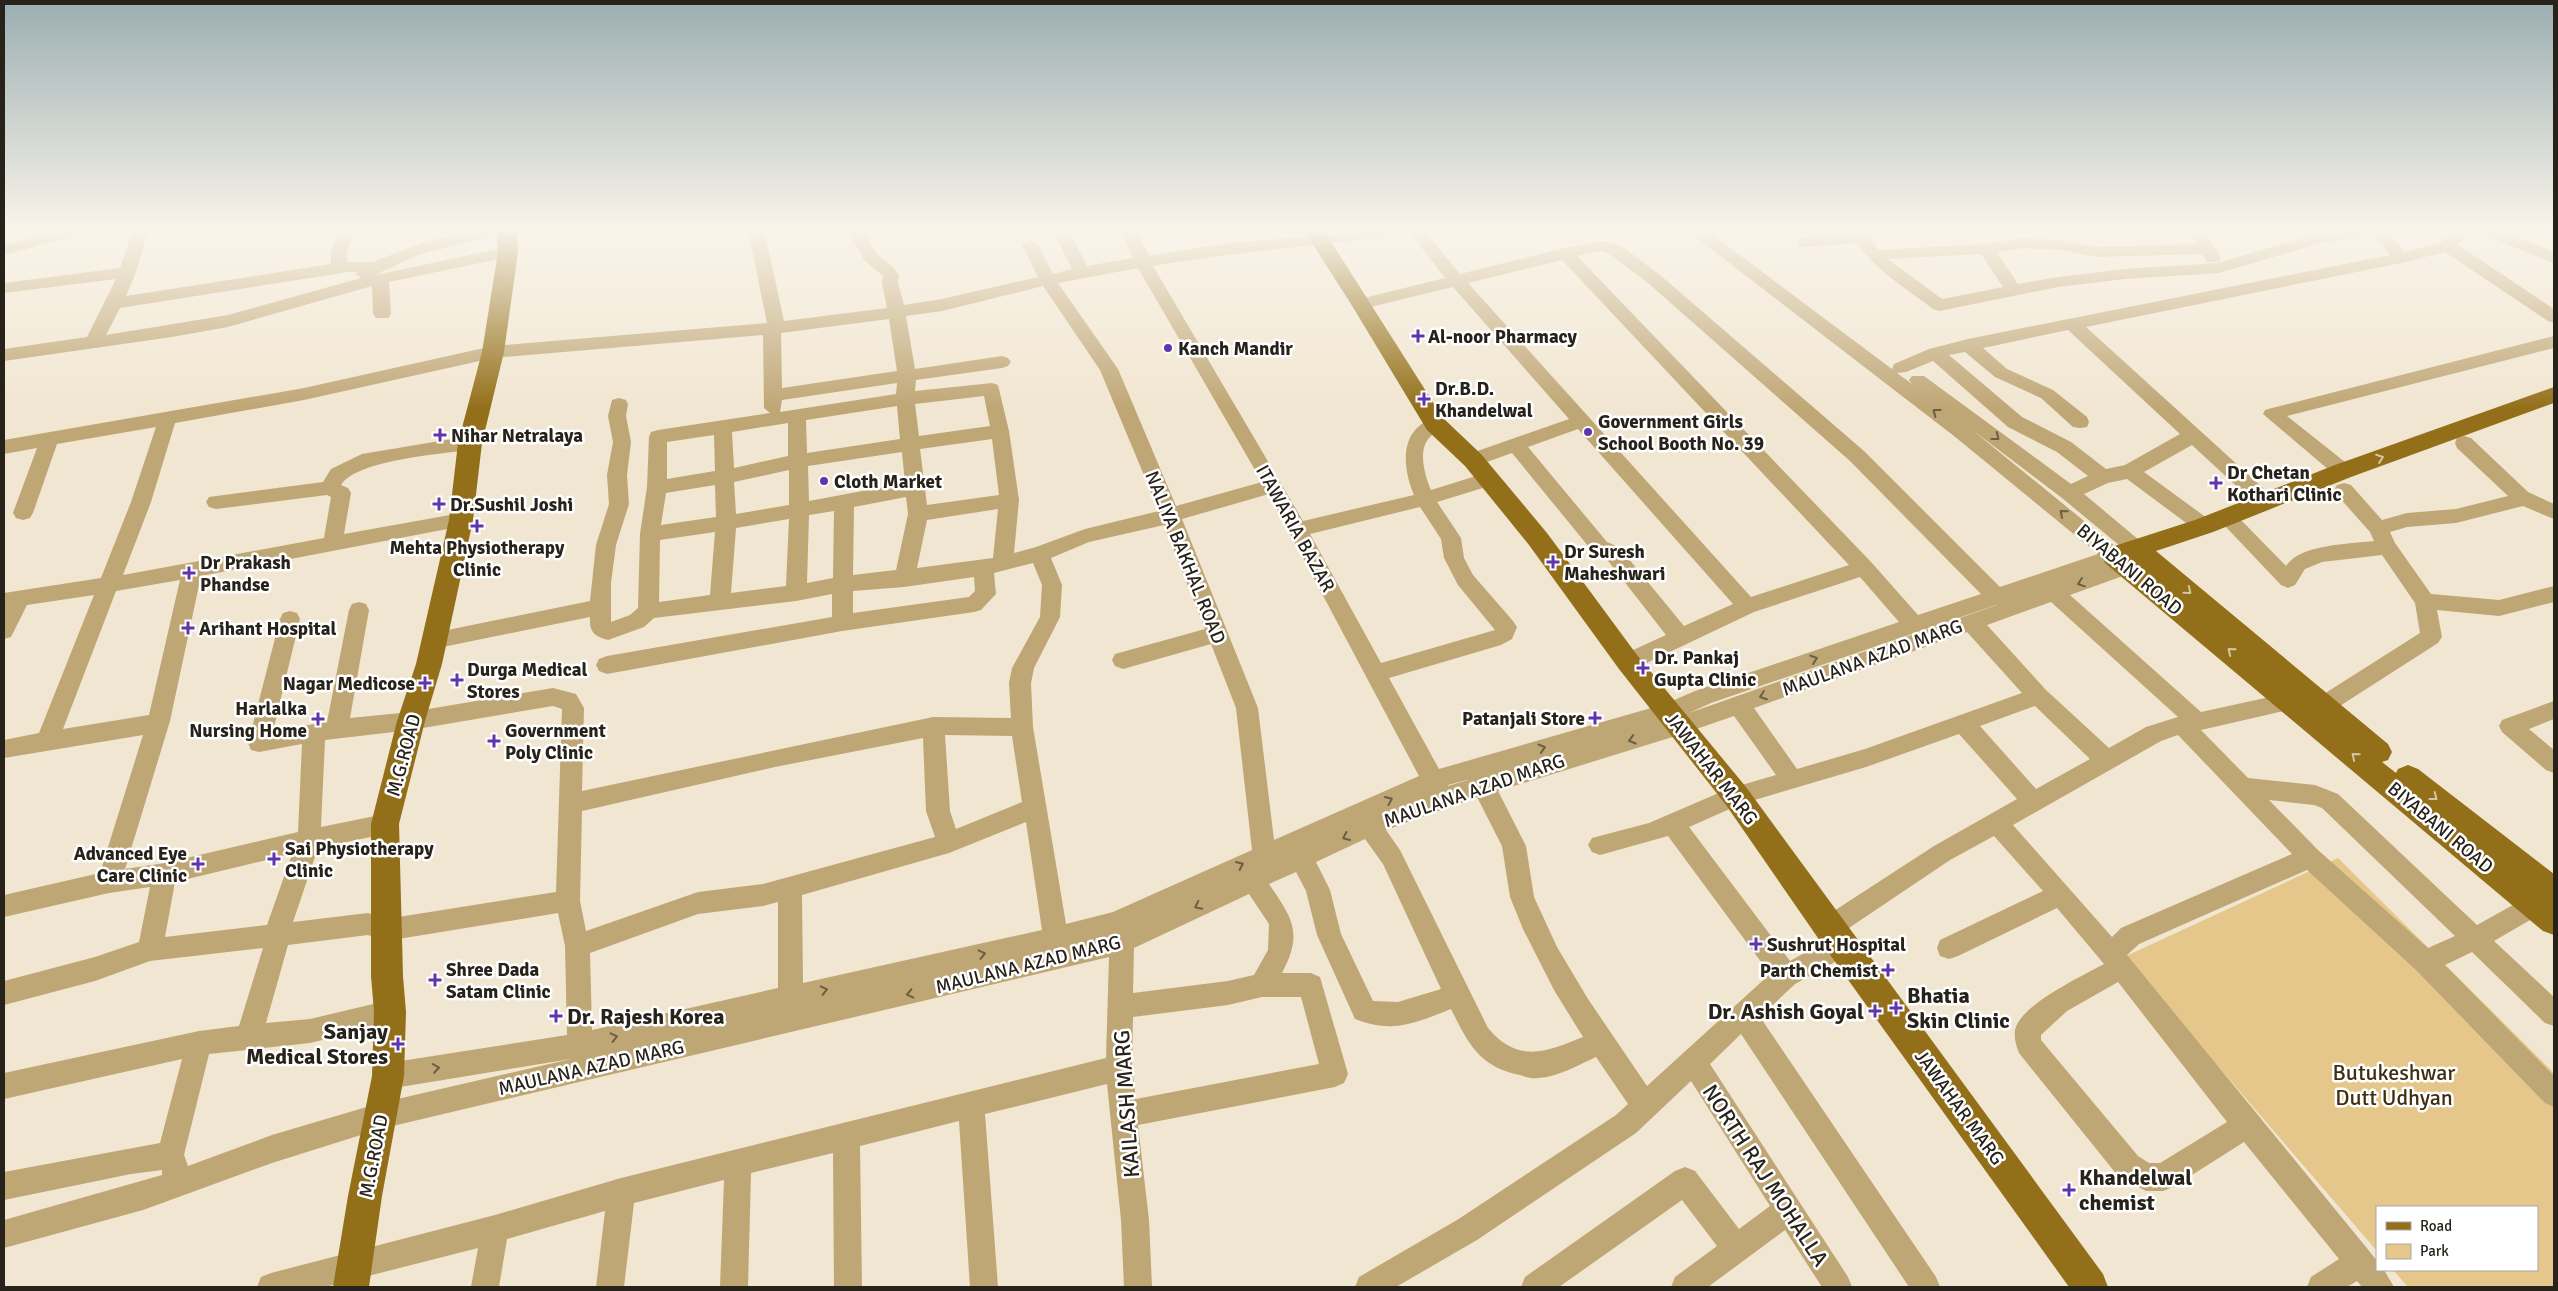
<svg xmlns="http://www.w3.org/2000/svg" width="2558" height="1291" viewBox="0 0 2558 1291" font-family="Signika,sans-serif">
  <rect width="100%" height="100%" fill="#f1e6d1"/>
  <path fill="#e5c78c" d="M2338,858L2554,1073V1287H2408L2393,1270H2537V1207H2377V1251L2124,957Z"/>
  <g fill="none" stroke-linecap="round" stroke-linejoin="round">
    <path fill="#bfa675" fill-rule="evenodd" d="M67,229H92L90,232L4,255V245Z
      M133,229H149L136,272L126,296L331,264V251L339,229H355L347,251V262H373L424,242L480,229H509L507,232L418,255L375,275L508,247L514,248L516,252L514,256L508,257L389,282L391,314L388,318H376L373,314L372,286L228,327L172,337L4,361V349L87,337L116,279L4,293V283L120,268ZM348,272H357L356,274L361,278L228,315L106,335L120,308Z
      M748,229H764L784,321L887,308L882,283L883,276L864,260L849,232L851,229H863L876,253L894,268L899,276L898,283L904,305L942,299L1038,277L1022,245L1030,240L1038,245L1053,274L1072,269L1052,229H1068L1087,266L1133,258L1120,229H1136L1149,256L1229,243L1320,236L1370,229H1423L1460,274L1565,248L1605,241L1623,247L1660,275L1864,451L2000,587L2098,554L1954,436L1689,232L1687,229H1705L1892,369L1894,364L1929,349L1968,339L2390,255L2373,234L2321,243L2219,273L2125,279L2058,287L1939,311L1933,309C1906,288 1877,272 1857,243L1804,247L1798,246L1796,242L1798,238L1852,234L1850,229H1866L1878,250L1986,244L2024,238L2062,240L2097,247L2196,244L2186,229H2202L2221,258L2219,262H2207L2202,254L2097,257L2062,250L2024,248L1997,252L2018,284L2058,277L2125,269L2218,263L2319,233L2347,229H2385L2405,252L2442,242L2455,229H2472L2458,245L2554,309V323L2548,321L2445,252L2401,263L2086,327L2273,497L2276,502L2273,507L2266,509L2259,507L2192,445L2144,472L2211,521L2214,526L2211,531L2204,533L2197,531L2127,479L2108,483L2084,494L2145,545L2148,550L2145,555L2138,558L2131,555L2062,498L1971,429L2121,551L2124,556L2121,561L2127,559L2134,562L2137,567L2134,572L2070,595L2201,712L2302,690L2310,693L2313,699L2310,705L2201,730L2248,778L2315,785L2338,794L2477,925L2554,882V906L2494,941L2554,997V1026L2545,1023L2472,952L2445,965L2554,1076V1107L2545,1103L2416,970L2307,870L2139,944L2127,955L2370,1252L2377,1261V1270H2384L2394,1287H2362L2357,1281L2347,1287H2307L2311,1277L2339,1259L2244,1142L2173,1187L2163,1191H2146L2118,1176L2019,1053C2016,1046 2014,1038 2015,1030C2020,1005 2082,976 2104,964L2057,908L1958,956L1949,959L1940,956L1937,948L1940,940L2043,891L1994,836L1950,860L1840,934L1851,937L1854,945L1851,953L1795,984L1760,1017L1936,1277L1940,1287H1909L1741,1034L1710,1064L1848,1277L1852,1287H1822L1785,1230L1708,1287H1671L1675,1277L1717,1246L1682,1200L1559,1287H1521L1525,1277L1675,1171L1685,1167L1695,1171L1739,1229L1770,1206L1691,1081L1636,1133L1477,1240L1396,1287H1355L1359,1277L1457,1220L1616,1115L1628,1104L1596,1057C1578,1065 1558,1077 1538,1078C1533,1079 1525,1077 1520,1075C1479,1067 1468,1043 1451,1009C1415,1023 1393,1034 1355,1019L1317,935L1306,891L1296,872L1269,884C1293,919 1303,933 1282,973H1311L1320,977L1348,1074L1344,1083L1335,1087L1138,1125L1149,1220L1152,1287H1124L1121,1220L1107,1084L985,1114L998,1287H970L959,1121L860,1146L862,1287H834L833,1153L751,1173L748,1287H720L724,1180L634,1203L624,1287H596L605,1211L507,1239L499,1287H471L478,1248L325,1287H257L261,1277L271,1273L495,1215L621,1178L1106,1058L1109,957L380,1129L272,1163L143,1210L4,1248V1220L162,1175V1170L131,1174L4,1200V1172L160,1143L182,1059L4,1099V1073L199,1031L239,1026L263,948L150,961L95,981L4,1005V981L95,957L139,942L150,887L109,893L4,917V895L100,873L143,735L4,758V740L39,733L94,595L27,605L11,637L4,639V593L101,578L131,502L156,427L57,444L33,513L30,518L23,520L16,518L13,513L37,448L4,454V440L304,388L493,346L767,323ZM1408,230L1445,278L1356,300L1353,304L1356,308L1362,309L1453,287L1569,419L1466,455L1463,460L1466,465L1473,467L1512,453L1593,552L1605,557L1666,635L1620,656L1617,662L1620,668L1628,671L1636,668L1754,612L1860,577L1899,622L1695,691L1665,704L1439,769L1389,678L1501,645L1512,639L1517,627L1513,621L1473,575L1464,558L1461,538L1437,502L1496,484L1499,479L1496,474L1489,472L1431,490C1425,476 1417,450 1430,437C1435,432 1441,430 1444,424L1442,419L1435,418C1399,428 1402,467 1414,495L1303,521L1153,266C1235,252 1318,246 1400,234ZM1603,251L1611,255L1648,283L1850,461L1981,594L1918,615L1872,563L1577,256ZM1981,254L2003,287L1942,299L1888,259ZM1562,260L1849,565L1751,597L1468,283ZM1138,268L1262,482L1176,506L1118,369L1058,283ZM1043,286L1100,370L1159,511L1085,529L1036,547L1014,553L1019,500L1009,431L998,385L992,383L915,391L916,380L1002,368L1008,366L1011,362L1008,358L1002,356L915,369L906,316L942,311ZM889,319L897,371L782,388L781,333ZM2068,330L2180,434L2125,465L2106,469L2071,442L2022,417L1949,355L1965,352L1995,377L2041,398L2073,427L2080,428L2087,427L2089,422L2087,417L2053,390L2007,369L1983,348ZM763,335L764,408L770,413L658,430L651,432L649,437L647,487L640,534L638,608L630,615L611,622V583L616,545L629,504L627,475L631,442L626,416L628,404L626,400L619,398L612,400L608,416L613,442L607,475L609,504L596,545L590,601L433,633L426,635L422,641L426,647L433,649L590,617C589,632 594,636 608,640L644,627L654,618L796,601L832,594V617L607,656L599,659L596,665L599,671L607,674L842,631L974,612L981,610L996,594L994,573L1033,563L1042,585L1040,617L1012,668L1009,683L1011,718L933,717L582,791L584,708L576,694L553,688L411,712L350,718L369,610L366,604L359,602L352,604L349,610L327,722L273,731L300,619L297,613L290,611L283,613L280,619L248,743L251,750L259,752L302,744L298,832L165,863L125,869L170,721L201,576L468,525L471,520L468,515L461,513L344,534L351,493L348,488L341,485C357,460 440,454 470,450L477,448L479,443L477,438L470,436L362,454L331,469L323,482L209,497L206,502L209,507L216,509L327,495L331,497L324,538L123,575L151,502L175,423L304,400L493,358ZM1933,361L2008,427L2057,452L2088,476L2071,484L1924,376H1912L1909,380L1912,384L1897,373L1906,372ZM897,383L896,394L780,412L782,400ZM984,396L990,426L919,436L915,404ZM897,406L900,439L807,453L806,420ZM788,423V456L734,468L732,432ZM1578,429L1733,604L1684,626L1619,547L1607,542L1528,447ZM714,435L715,471L667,479V442ZM992,439L999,495L927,505L920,449ZM902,452L905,483L809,501L808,466ZM789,470V505L736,514L734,482ZM715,485L716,517L661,525L666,493ZM1269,494L1419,776L1274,840L1258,708L1182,519ZM906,497L908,514L896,570L853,575L854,507ZM1420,507L1441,539L1444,558L1458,585L1495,630L1381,663L1310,534ZM998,509L993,558L917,568L927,520ZM834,511L833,578L807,583L809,515ZM789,519L786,586L731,593L736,528ZM1164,525L1205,629L1115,654L1112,660L1115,666L1123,669L1211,644L1236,708L1252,850L1113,912L1066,924L1033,727L1031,683L1034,668L1060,617L1062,585L1051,558L1089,542ZM715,532L710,595L659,602L660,540ZM974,577L975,591L969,597L853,613V591L904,587ZM180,580L149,715L63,729L116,591ZM2051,602L2178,717L2146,727L2109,748L2046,690L1987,625ZM1996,605H1997L1689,713L1711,703ZM1967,632L2022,693L1865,749L1797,769L1754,708ZM553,706L562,709L556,892L386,919L368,913L293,922L318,848L385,834L393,831L397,824L393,817L385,814L321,827L325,740L411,730ZM2035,706L2090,759L2036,789L1980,726ZM1734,716L1776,775L1728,789L1649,823L1592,838L1588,845L1592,852L1600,855L1668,836L1770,974L1647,1086L1588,999L1557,947L1534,897L1526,846L1498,791L1679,735ZM1959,734L2017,799L1934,846L1820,920L1817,928L1820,936L1829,939L1790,961L1689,827L1741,804L1866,767ZM945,735L1012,736L1022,802L956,829L950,811ZM2178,735L2292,854L2121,928L2112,937L2013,825L2161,741ZM923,738L926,811L935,837L763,884L698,892L586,931L580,901L582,811L775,767ZM1468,780L1448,786V785L1467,780ZM1477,797L1502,846L1510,897L1523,929L1554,990L1583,1037C1546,1052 1518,1064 1488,1028L1400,850L1386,830ZM2269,800L2314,805L2322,808L2455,936L2428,948L2318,850ZM1026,822L1042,930L803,983L802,895L949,853ZM1365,839L1383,864L1441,989L1398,1002L1373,1001L1341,934L1330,890L1316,862ZM292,854L267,925L165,937L175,882ZM1249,894L1269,924L1268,950L1254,975L1228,981L1133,993L1134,948ZM778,902V988L592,1030L590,953L698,914L763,906ZM558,913L565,946L567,1035L388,1063L379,1067L375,1076L379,1085L388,1089L571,1059L380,1103L272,1135L188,1166L184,1155L209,1054L310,1043L399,1021L403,1012L399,1003L390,1000L310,1019L266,1023L288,945L368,935L386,941ZM2118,982L2227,1122L2160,1163H2149L2138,1156L2041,1040V1035L2067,1011ZM1262,997H1301L1319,1064L1136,1099L1132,1068L1133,1017L1228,1005Z
      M2474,229H2495L2554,252V263L2476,232Z
      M2554,336V348L2287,416L2350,466L2353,471L2350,476L2343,478L2336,476L2263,414L2265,410L2272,408Z
      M2464,436L2471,438L2528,492L2554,504V519L2523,506L2456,523L2407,527L2390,532L2395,543L2431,594L2499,600L2554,586V602L2499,616L2437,610L2442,637L2438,643L2332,711L2324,714L2316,711L2313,705L2316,699L2420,633L2415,603L2382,555L2322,562L2305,569L2295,585L2288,588L2281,585L2225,526L2228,521L2235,519L2242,521L2286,566C2300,544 2350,544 2374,541L2370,532L2337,495L2334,490L2337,485L2344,483L2351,485L2382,520L2407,513L2456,509L2508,496L2457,448L2455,443L2457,438Z
      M2554,701V719L2529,729L2554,750V773L2546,770L2502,732L2499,726L2502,720Z"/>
    <path fill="#936f19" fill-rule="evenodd" d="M497,229H517L518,252L504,352L482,443L473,520L442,664L425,721L399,824L403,976L406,1012L404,1076L382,1196L369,1287H333L348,1196L372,1076L374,1012L371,976V824L397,721L416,664L449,520L458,443L482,352L498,252Z
      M1303,229H1323L1443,418L1481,454L1547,533L1637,655L1746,787L2103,1274L2108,1287H2069L1818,938L1726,805L1619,669L1529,545L1465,466L1427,430L1351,304Z
      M2554,387V403L2351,477L2213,532L2156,551L2388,744L2392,752L2388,760L2382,762L2396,773L2398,769L2408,765L2418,769L2554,874V935L2543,931L2105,563L2102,556L2105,549L2195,520L2335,465Z"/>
  </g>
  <defs><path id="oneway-chevron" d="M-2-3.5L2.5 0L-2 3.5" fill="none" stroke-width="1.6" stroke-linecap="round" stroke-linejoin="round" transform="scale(1.25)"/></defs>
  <g stroke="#6b5e44">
    <use href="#oneway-chevron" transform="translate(1936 412) rotate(-143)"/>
    <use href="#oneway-chevron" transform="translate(1996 437) rotate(37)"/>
    <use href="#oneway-chevron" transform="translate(2063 513) rotate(-140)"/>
    <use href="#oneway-chevron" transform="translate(2081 583) rotate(161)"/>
    <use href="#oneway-chevron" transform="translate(1814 659) rotate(-19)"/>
    <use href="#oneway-chevron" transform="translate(1763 696) rotate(160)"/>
    <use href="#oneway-chevron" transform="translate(1632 740) rotate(164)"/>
    <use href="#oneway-chevron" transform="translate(1542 748) rotate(-16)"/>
    <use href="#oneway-chevron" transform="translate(1389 800) rotate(-24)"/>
    <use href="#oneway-chevron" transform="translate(1346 837) rotate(155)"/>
    <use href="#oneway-chevron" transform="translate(1240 865) rotate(-25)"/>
    <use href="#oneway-chevron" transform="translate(1198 906) rotate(154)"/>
    <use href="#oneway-chevron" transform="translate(982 954) rotate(-13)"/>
    <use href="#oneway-chevron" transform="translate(824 990) rotate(-13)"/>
    <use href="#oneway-chevron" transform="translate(910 994) rotate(167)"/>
    <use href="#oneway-chevron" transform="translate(614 1037) rotate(-13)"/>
    <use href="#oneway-chevron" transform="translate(436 1068) rotate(-9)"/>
  </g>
  <g stroke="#d4c5a3">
    <use href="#oneway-chevron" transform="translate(2380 458) rotate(-20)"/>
    <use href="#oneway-chevron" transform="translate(2188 591) rotate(39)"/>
    <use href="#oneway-chevron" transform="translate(2231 651) rotate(-141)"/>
    <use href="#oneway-chevron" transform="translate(2355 756) rotate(-140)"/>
    <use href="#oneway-chevron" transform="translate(2434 797) rotate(38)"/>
  </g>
  <linearGradient id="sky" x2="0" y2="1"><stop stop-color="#9baeb1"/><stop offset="0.56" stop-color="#f9f4ea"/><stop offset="1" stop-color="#f9f4ea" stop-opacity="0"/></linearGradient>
  <rect width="2558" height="409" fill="url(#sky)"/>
  <g fill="#5e35ad" stroke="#fff" stroke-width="2">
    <path d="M1415.5 328.5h5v5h5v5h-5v5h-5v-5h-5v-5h5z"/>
    <circle cx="1168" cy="348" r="5"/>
    <path d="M1421.5 391.5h5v5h5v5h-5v5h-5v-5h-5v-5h5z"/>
    <circle cx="1588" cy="432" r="5"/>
    <path d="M437.5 427.5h5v5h5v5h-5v5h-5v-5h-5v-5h5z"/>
    <circle cx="824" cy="481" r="5"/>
    <path d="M2213.5 475.5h5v5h5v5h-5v5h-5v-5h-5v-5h5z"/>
    <path d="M436.5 496.5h5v5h5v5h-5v5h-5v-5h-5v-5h5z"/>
    <path d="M474.5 518.5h5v5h5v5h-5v5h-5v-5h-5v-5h5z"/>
    <path d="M1550.5 554.5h5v5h5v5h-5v5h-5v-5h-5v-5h5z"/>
    <path d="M186.5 565.5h5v5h5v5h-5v5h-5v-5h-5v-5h5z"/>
    <path d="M185.5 620.5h5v5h5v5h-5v5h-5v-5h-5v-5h5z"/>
    <path d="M1640.5 660.5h5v5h5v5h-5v5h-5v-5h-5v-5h5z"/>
    <path d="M454.5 672.5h5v5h5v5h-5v5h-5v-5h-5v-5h5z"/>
    <path d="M422.5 675.5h5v5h5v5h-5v5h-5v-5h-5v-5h5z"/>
    <path d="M1592.5 710.5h5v5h5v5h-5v5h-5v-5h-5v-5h5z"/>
    <path d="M315.5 711.5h5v5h5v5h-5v5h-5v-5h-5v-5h5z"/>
    <path d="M491.5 733.5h5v5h5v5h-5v5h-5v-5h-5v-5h5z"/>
    <path d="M271.5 851.5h5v5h5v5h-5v5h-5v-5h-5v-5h5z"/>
    <path d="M195.5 856.5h5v5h5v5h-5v5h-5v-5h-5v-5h5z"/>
    <path d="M1753.5 936.5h5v5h5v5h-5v5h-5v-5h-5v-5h5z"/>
    <path d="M1885.5 962.5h5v5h5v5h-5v5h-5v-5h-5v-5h5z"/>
    <path d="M432.5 972.5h5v5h5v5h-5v5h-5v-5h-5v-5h5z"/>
    <path d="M1893.5 1000.5h5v5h5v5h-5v5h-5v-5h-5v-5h5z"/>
    <path d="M1872.5 1003.5h5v5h5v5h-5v5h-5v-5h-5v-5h5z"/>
    <path d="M553.5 1008.5h5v5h5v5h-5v5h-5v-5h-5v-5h5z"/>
    <path d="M395.5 1036.5h5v5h5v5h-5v5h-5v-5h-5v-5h5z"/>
    <path d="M2066.5 1182.5h5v5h5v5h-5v5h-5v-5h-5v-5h5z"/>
  </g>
  <g text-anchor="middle" stroke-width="5" stroke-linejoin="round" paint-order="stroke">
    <g font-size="19" font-weight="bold" fill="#27231b" stroke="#fff" text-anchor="start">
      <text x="1428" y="343">Al-noor Pharmacy</text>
      <text x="1178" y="355">Kanch Mandir</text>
      <text x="1435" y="395">Dr.B.D.<tspan x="1435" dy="22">Khandelwal</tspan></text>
      <text x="1598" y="428">Government Girls<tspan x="1598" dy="22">School Booth No. 39</tspan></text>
      <text x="451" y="442">Nihar Netralaya</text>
      <text x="2227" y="479">Dr Chetan<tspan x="2227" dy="22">Kothari Clinic</tspan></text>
      <text x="834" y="488">Cloth Market</text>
      <text x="450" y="511">Dr.Sushil Joshi</text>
      <text x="477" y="554" text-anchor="middle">Mehta Physiotherapy<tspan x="477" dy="22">Clinic</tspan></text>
      <text x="1564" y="558">Dr Suresh<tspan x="1564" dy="22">Maheshwari</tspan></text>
      <text x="200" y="569">Dr Prakash<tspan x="200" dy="22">Phandse</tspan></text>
      <text x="199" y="635">Arihant Hospital</text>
      <text x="1654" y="664">Dr. Pankaj<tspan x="1654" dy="22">Gupta Clinic</tspan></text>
      <text x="467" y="676">Durga Medical<tspan x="467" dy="22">Stores</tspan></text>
      <text x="415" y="690" text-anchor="end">Nagar Medicose</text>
      <text x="307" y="715" text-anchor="end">Harlalka<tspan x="307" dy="22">Nursing Home</tspan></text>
      <text x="1585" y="725" text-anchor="end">Patanjali Store</text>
      <text x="505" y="737">Government<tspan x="505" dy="22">Poly Clinic</tspan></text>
      <text x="285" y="855">Sai Physiotherapy<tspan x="285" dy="22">Clinic</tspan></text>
      <text x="187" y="860" text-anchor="end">Advanced Eye<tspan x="187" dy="22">Care Clinic</tspan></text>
      <text x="1767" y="951">Sushrut Hospital</text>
      <text x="446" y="976">Shree Dada<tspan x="446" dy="22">Satam Clinic</tspan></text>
      <text x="1878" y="977" text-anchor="end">Parth Chemist</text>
    </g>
    <g font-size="19" fill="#27231b" stroke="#fff">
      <text transform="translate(1296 528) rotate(61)" y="7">ITAWARIA BAZAR</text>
      <text transform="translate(1186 557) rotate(68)" y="7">NALIYA BAKHAL ROAD</text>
      <text transform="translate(2130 569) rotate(40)" y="7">BIYABANI ROAD</text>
      <text transform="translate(1872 657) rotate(-20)" y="7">MAULANA AZAD MARG</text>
      <text transform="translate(403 755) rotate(-75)" y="7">M.G.ROAD</text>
      <text transform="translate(1712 768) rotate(52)" y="7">JAWAHAR MARG</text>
      <text transform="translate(1474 790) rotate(-19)" y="7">MAULANA AZAD MARG</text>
      <text transform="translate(2441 827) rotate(40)" y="7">BIYABANI ROAD</text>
      <text transform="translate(1028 964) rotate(-14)" y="7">MAULANA AZAD MARG</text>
      <text transform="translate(591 1067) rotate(-13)" y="7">MAULANA AZAD MARG</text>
      <text transform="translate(1960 1107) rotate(54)" y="7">JAWAHAR MARG</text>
      <text transform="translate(373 1156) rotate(-79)" y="7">M.G.ROAD</text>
    </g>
    <g font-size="22" font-weight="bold" fill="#27231b" stroke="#fff" text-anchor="start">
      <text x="1907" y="1003">Bhatia<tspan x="1907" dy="25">Skin Clinic</tspan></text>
      <text x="1864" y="1019" text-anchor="end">Dr. Ashish Goyal</text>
      <text x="567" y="1024">Dr. Rajesh Korea</text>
      <text x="388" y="1039" text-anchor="end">Sanjay<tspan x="388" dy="25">Medical Stores</tspan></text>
      <text x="2079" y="1185">Khandelwal<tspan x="2079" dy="25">chemist</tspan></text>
    </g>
    <g font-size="22" fill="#3d2f0f" stroke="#fff">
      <text x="2394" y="1080">Butukeshwar<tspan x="2394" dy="25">Dutt Udhyan</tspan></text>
    </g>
    <g font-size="22" fill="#27231b" stroke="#fff">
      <text transform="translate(1126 1104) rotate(-94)" y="8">KAILASH MARG</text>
      <text transform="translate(1766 1175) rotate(57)" y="8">NORTH RAJ MOHALLA</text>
    </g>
  </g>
  <rect width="2558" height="1291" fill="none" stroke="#27231b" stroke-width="10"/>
  <rect x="2376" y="1206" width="162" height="65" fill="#ffffff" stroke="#a9a7a4"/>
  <rect x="2386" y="1222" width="25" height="8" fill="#936f19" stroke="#a9a7a4"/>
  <text x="2420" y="1231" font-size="15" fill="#27231b">Road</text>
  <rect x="2386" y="1244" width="25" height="15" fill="#e5c78c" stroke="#a9a7a4"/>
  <text x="2420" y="1256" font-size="15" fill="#27231b">Park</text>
</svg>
